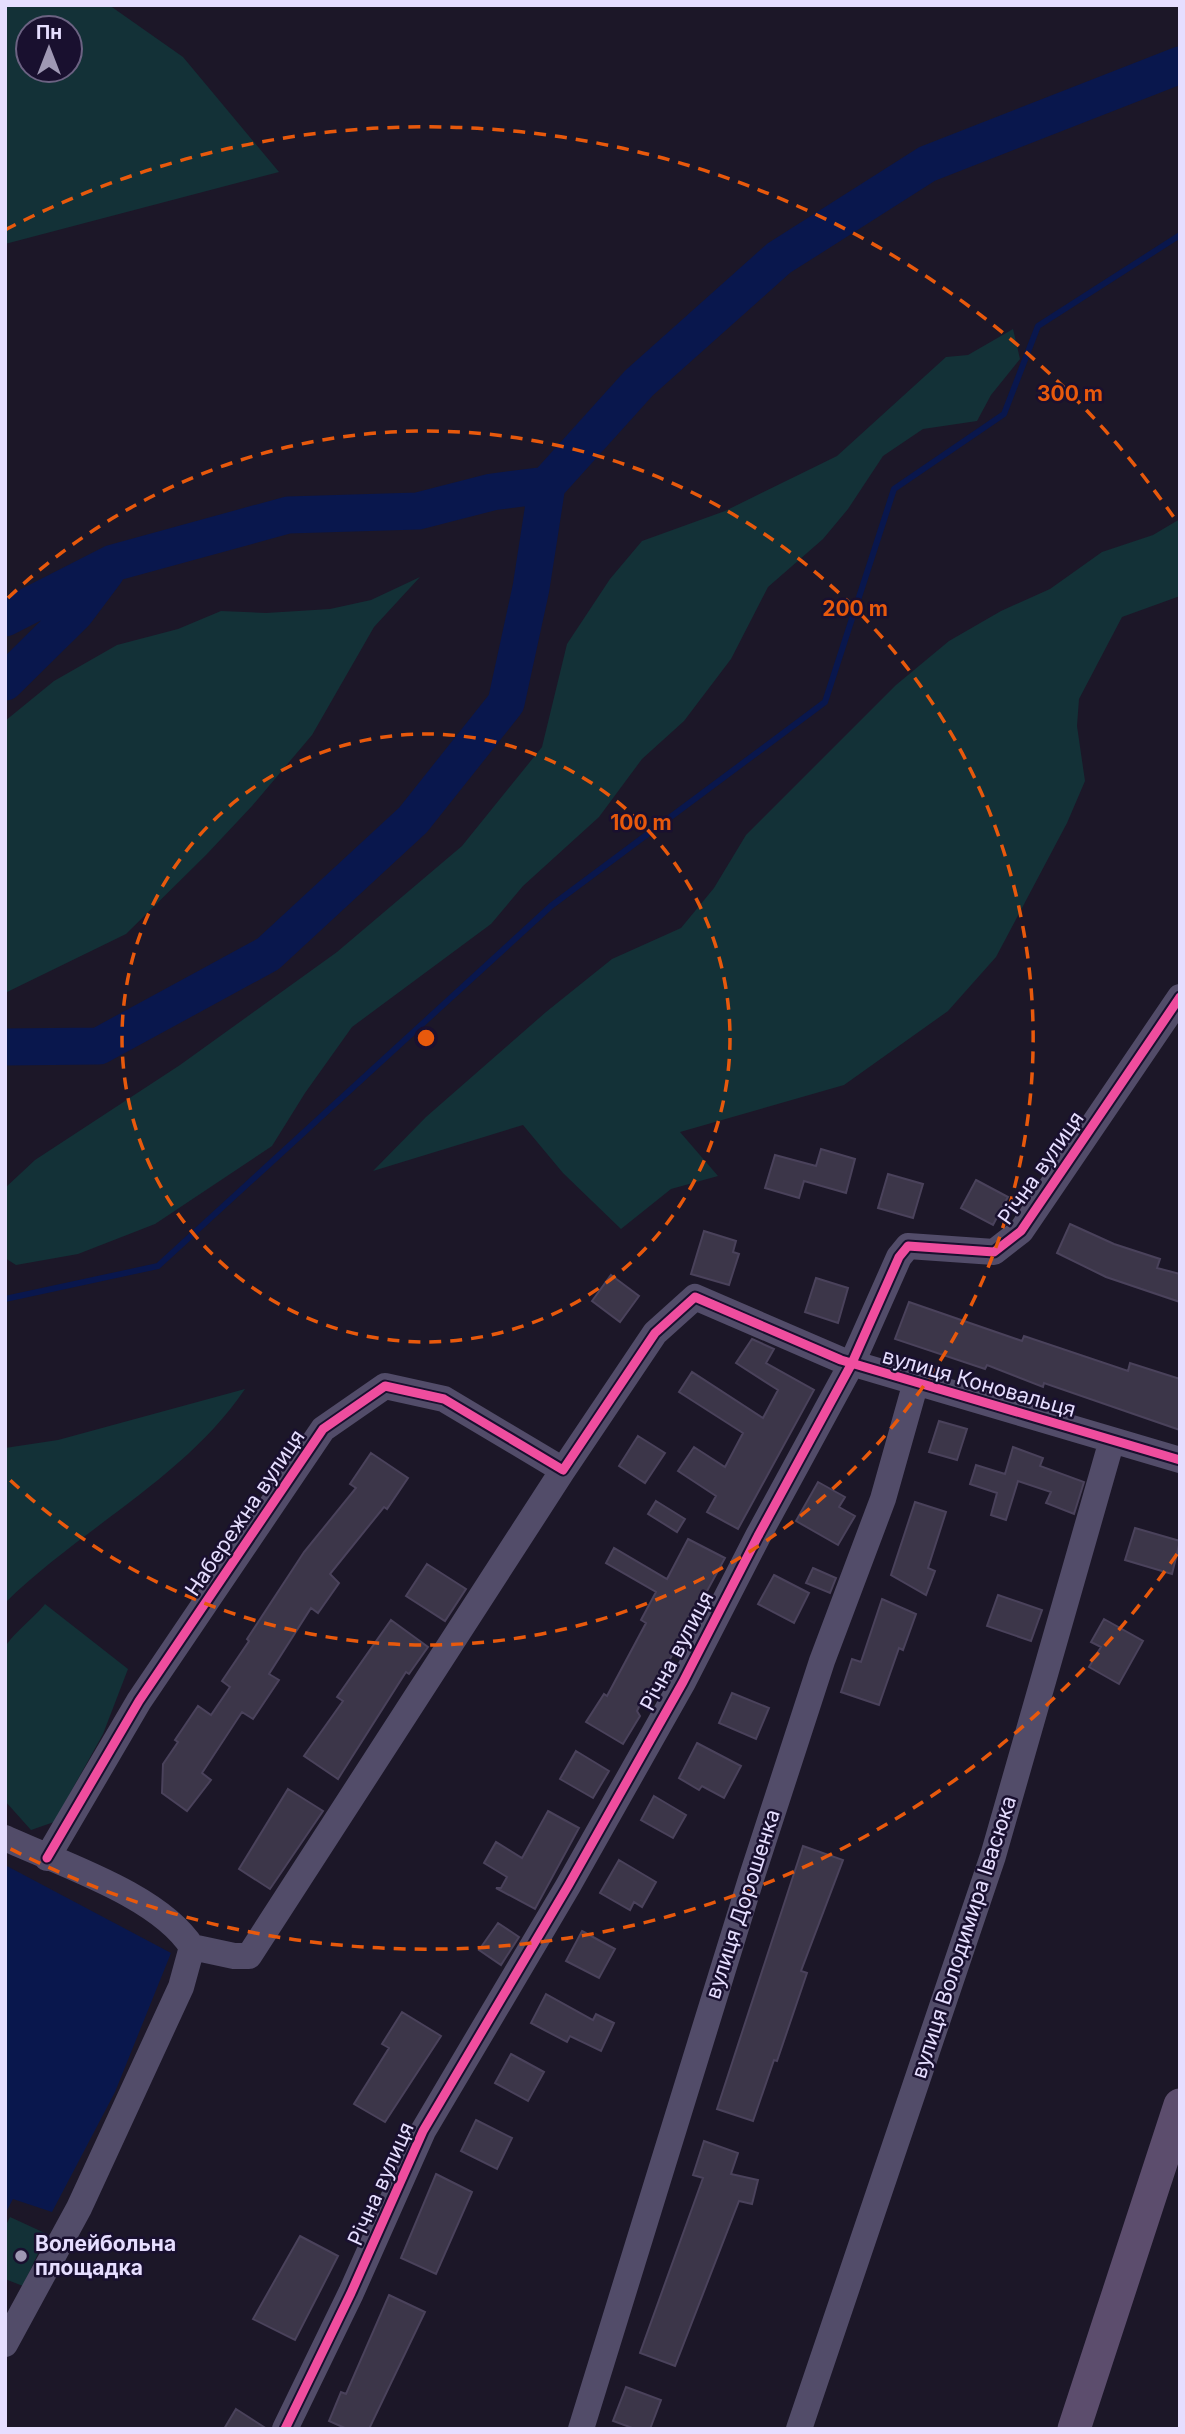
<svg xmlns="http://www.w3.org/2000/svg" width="1185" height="2434" viewBox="0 0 1185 2434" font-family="Inter,sans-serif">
  <rect width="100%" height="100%" fill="#1c1728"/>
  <path fill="#133137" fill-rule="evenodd" d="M5,5H109L183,57L279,172L5,244ZM28,28H70V70H28Z
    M1013,329L1020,359L991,395L977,421L923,429L883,456L848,509L823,539L768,587L731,659L684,721L642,759L599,817L523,886L491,924L352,1027L305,1093L272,1146L155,1224L78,1254L16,1265L5,1258V1188L35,1160L180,1065L337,952L462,846L542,747L567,644L610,579L642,541L725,511L837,456L946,357L968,355Z
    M1180,519V596L1122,617L1079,699L1077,726L1085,781L1067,823L996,957L948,1011L844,1085L680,1132L718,1176L671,1189L621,1229L563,1173L523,1125L373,1171L426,1117L546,1012L612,959L681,928L714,888L746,835L896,685L949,641L1001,611L1050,589L1102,552L1153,535Z
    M420,577L374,627L312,735L252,806L206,855L126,934L5,993V721L54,681L117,645L178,629L221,611L266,613L330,609L371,600Z
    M245,1389C185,1478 81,1528 5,1603V1448L58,1440Z
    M45,1604L128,1669L103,1734L54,1822L31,1830L5,1801V1648C9,1637 35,1617 45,1604Z
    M10,2217L47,2234L23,2286L5,2279V2227Z"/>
  <path fill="#09174d" d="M5,1865L171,1953L115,2092L52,2212L13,2199L5,2214Z"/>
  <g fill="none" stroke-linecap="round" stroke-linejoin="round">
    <path stroke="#09174d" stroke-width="6" d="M5,1299L158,1266L551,906L825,702L894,489L1004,414L1038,326L1180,235"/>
    <path stroke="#09174d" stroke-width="37" d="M5,618L113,563L288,515L418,511L492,492L547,485
      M5,682L76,612L106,572
      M5,1047L99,1046L268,954L413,820L506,703L531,588L547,485L639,383L779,258L927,164L1180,65"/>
  </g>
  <path fill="#3c3649" stroke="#4a425b" stroke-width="2" d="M821,1149L855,1159L846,1193L804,1181L799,1198L765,1188L775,1155L816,1166Z
    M888,1174L923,1184L913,1218L878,1208Z
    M976,1180L1008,1197L993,1225L961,1208Z
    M1070,1224L1114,1244L1160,1259L1157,1268L1180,1274V1302L1106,1277L1057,1253Z
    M704,1231L736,1241L733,1252L739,1254L729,1285L691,1274Z
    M611,1275L639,1296L620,1322L592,1301Z
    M816,1278L848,1288L838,1323L805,1312Z
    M909,1302L1022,1341L1024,1336L1128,1371L1130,1363L1180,1379V1430L1044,1383L1043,1387L987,1365L985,1369L895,1339Z
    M752,1339L774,1349L766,1363L814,1390L738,1529L707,1512L716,1496L678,1471L694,1447L725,1467L743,1433L679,1392L692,1372L763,1418L778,1390L736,1363Z
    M939,1421L967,1429L957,1460L929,1452Z
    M638,1436L665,1453L645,1483L619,1466Z
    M1013,1447L1043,1458L1040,1466L1084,1482L1074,1514L1046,1503L1051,1492L1018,1481L1006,1520L991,1515L997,1493L970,1484L976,1465L1005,1474Z
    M371,1453L408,1478L387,1509L384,1507L330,1574L339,1583L318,1613L311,1608L269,1674L279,1680L253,1719L242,1712L202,1773L211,1780L187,1811L162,1793L163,1764L178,1742L175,1740L198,1706L211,1715L230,1687L222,1681L249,1641L247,1639L304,1552L356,1488L350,1484Z
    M818,1482L845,1497L839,1507L855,1516L838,1545L796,1521Z
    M656,1501L685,1519L677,1532L648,1514Z
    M915,1502L946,1512L928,1568L935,1571L926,1595L891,1575Z
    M1135,1528L1180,1541L1172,1574L1125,1560Z
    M688,1539L725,1558L651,1694L646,1692L637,1711L640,1716L623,1744L586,1722L604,1694L607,1696L646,1623L641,1620L656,1592L606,1563L614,1548L667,1579Z
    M427,1564L466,1589L445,1621L406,1596Z
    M813,1568L836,1578L830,1593L806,1583Z
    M774,1575L809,1593L794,1623L758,1604Z
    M998,1595L1042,1610L1031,1641L987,1626Z
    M882,1599L916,1614L903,1650L899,1648L879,1705L841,1692L852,1659L861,1662Z
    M1104,1619L1143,1641L1119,1684L1089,1667L1101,1647L1091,1642Z
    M391,1620L428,1647L409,1674L406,1672L338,1779L304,1756L343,1701L337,1697Z
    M732,1693L769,1708L756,1739L719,1723Z
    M697,1743L741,1766L724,1798L702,1786L699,1790L679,1778Z
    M576,1751L609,1771L593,1798L560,1779Z
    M288,1789L323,1811L270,1889L239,1869Z
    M654,1796L686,1815L673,1838L641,1820Z
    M548,1811L579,1828L535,1909L496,1888H501L507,1877L484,1863L496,1842L522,1858Z
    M803,1846L843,1860L801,1971L807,1973L777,2061L774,2060L753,2121L717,2109Z
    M619,1860L656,1882L642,1907L634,1902L630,1910L600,1893Z
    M498,1923L519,1937L501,1965L479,1950Z
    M582,1931L615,1949L599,1978L566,1961Z
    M546,1994L593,2020L596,2014L614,2023L601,2051L570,2036L567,2042L531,2023Z
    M402,2012L441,2036L385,2122L354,2104L389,2048L382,2044Z
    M511,2054L544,2072L528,2101L495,2083Z
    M476,2120L512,2138L497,2169L461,2151Z
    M704,2141L738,2153L731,2174L758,2180L752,2204L739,2201L675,2366L640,2353L703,2178L693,2175Z
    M436,2174L472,2192L436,2274L401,2258Z
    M300,2236L338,2256L295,2340L253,2319Z
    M389,2295L425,2312L369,2429H347L329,2421L341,2392L346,2394Z
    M626,2387L661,2400L650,2429H635L613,2421Z
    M236,2409L267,2429H224Z"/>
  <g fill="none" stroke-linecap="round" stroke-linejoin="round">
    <path stroke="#524c69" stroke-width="26" d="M5,1838C61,1864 159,1895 192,1947L181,1987L79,2208L5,2344
      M47,1858L139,1701L323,1429L385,1386L444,1399L563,1470L655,1333L695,1297L841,1360L1180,1460
      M192,1947L234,1956H249L563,1470
      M285,2429L351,2293L423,2131L568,1886L683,1682L758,1536L852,1363L899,1257L908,1246L994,1252L1021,1231L1180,997
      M581,2429L751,1879L822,1661L883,1499L916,1382
      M799,2429L993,1856L1112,1440"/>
    <path stroke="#5c4d6d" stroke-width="33" d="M1074,2429L1180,2105"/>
    <g stroke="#19102f" stroke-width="13">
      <path id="cycleway" d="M47,1858L139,1701L323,1429L385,1386L444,1399L563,1470L655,1333L695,1297L841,1360L1180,1460
        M285,2429L351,2293L423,2131L568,1886L683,1682L758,1536L852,1363L899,1257L908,1246L994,1252L1021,1231L1180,997"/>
    </g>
    <use href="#cycleway" stroke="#ef4d9e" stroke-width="9"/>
  </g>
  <g fill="none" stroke="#e8590c" stroke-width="3.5" stroke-dasharray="12 9">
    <circle cx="426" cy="1038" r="304"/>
    <path d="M8 598A607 607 0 1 1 8 1478"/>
    <path d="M1177 1554A911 911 0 0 1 5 1846M5 230A911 911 0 0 1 1177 522"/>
  </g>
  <circle fill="#9f98b4" stroke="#19102f" stroke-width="2.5" cx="21" cy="2256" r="7"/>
  <g text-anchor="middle" stroke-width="5" stroke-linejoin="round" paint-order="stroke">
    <g font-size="21" fill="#e6deff" stroke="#19102f">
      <text transform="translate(1041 1168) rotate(-55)" y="7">Річна вулиця</text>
      <text transform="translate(979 1383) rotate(16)" y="7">вулиця Коновальця</text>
      <text transform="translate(245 1513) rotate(-56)" y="7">Набережна вулиця</text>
      <text transform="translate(677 1651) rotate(-62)" y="7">Річна вулиця</text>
      <text transform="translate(743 1904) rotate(-72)" y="7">вулиця Дорошенка</text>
      <text transform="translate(964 1937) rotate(-72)" y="7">вулиця Володимира Івасюка</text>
      <text transform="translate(381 2184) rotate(-66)" y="7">Річна вулиця</text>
    </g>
    <g font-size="21" font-weight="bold" fill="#e6deff" stroke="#19102f" text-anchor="start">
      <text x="35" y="2251">Волейбольна<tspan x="35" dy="24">площадка</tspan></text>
    </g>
  </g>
  <circle cx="426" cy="1038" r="10" fill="#e8590c" stroke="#19102f" stroke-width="3.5"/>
  <g font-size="21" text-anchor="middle" font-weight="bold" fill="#e8590c" stroke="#19102f" stroke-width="5" stroke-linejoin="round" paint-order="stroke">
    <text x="1070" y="401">300 m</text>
    <text x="855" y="616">200 m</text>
    <text x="641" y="830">100 m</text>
  </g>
  <rect width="1185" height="2434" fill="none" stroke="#e6deff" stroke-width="14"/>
  <g transform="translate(49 49)"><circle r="33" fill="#19102f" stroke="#6b6282" stroke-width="2"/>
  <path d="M0-5L12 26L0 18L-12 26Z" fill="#9f98b4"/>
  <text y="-10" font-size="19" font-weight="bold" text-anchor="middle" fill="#e6deff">Пн</text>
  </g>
</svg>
